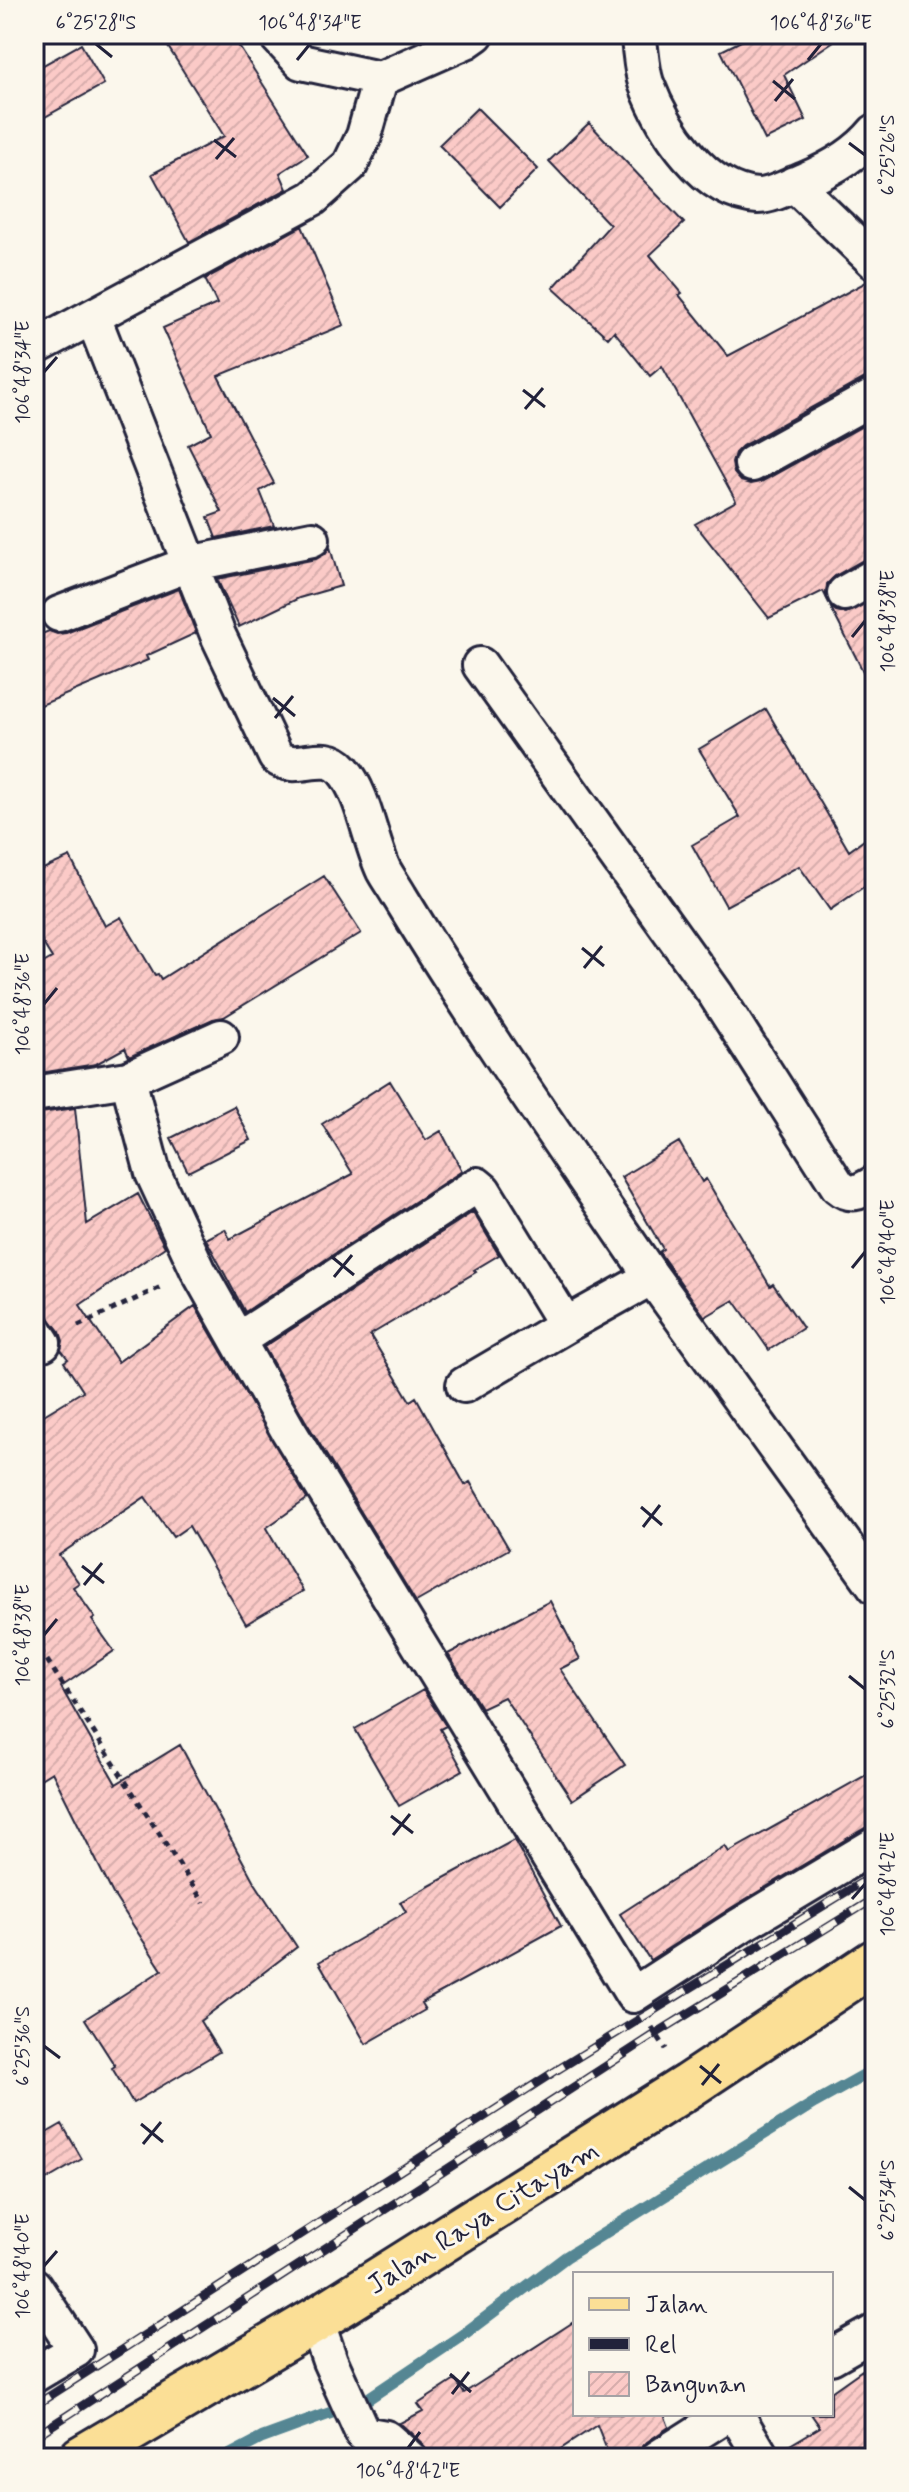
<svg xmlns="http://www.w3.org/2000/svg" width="909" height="2492" viewBox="0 0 909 2492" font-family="Mynerve,sans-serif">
  <defs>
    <pattern id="building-hatch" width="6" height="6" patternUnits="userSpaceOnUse" patternTransform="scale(2)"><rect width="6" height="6" fill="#fbcac7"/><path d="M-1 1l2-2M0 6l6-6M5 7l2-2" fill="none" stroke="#d7adac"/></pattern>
  </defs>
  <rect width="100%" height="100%" fill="#fbf7ec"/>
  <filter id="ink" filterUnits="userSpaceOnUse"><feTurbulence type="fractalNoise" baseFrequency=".0125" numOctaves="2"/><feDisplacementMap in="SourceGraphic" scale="16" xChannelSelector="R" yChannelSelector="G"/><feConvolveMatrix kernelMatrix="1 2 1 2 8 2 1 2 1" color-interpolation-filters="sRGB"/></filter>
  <g filter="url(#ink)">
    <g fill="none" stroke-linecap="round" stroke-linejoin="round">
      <path stroke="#548693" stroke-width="12" d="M224,2458L262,2438L366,2400L464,2334L566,2257L814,2103L875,2069"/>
    </g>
    <path fill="url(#building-hatch)" stroke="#22223b" stroke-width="2" d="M160,34H231L308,155L280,173L287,189L189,242L152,174L224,136Z
      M755,34H844L784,75L806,120L765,140L721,51Z
      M81,44L104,84L34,123V70Z
      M477,108L538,169L500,207L439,145Z
      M589,123L684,223L650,255L682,293L679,295L728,356L868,281H875V376L865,378L742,446L735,453L732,463L734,473L741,481L751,484L761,482L875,419V556L865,559L835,576L827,584L826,597L823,591L769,618L695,524L736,501L662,366L650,376L614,331L608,338L553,288L610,225L549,161Z
      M302,226L344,325L218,376L274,483L260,491L274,526L216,538L208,517L222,512L188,445L211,433L163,328L217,304L205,279Z
      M330,547L341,586L299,598L239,627L217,579L316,559L325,554Z
      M179,589L196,633L146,656L148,660L34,708V637L49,631L57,634L66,633Z
      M875,599V695L830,606L836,611L846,613Z
      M766,709L849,851L875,832V879L830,910L799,866L726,906L692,845L740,817L699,749Z
      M70,857L105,926L121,917L155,975L158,974L161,979L324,876L361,933L224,1017L213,1019L129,1057L125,1048L96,1064L34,1074V968L52,958L34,929V873Z
      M390,1081L426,1140L441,1131L462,1171L245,1312L206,1239L225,1229L230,1239L353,1174L322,1124Z
      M234,1106L251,1140L188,1172L171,1138Z
      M75,1108L87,1224L138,1194L165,1247L80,1305L118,1362L195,1306L307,1499L266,1528L303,1591L246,1624L189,1526L173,1537L145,1497L59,1555L79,1583L73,1587L95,1618L92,1620L114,1651L61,1687L116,1784L180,1745L253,1880L297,1947L200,2021L219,2052L133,2103L112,2068L115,2066L85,2019L162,1970L113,1894L52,1772L34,1783V1421L83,1391L64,1362L68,1359L61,1350L63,1341L60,1332L44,1312L34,1309V1114Z
      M679,1142L702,1182L706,1179L770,1286L773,1284L803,1328L769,1350L734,1300L705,1317L659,1252L663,1249L621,1177Z
      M473,1212L499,1255L474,1270L476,1272L370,1335L410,1401L416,1397L465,1485L470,1482L509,1549L416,1602L305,1420L264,1347Z
      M550,1601L580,1659L560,1669L625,1765L572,1800L504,1697L481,1708L448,1654Z
      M423,1690L446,1726L440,1729L463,1770L399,1806L355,1729Z
      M875,1770V1825L865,1828L731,1908L650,1960L620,1914L725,1846L729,1852Z
      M514,1840L561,1926L421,2003L425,2010L366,2044L319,1962L406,1912L400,1902Z
      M62,2124L82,2159L34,2187V2140Z
      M575,2321V2414H664L669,2427L647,2442L640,2450L638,2458H610L597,2425L547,2458H428L423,2444L400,2423L423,2411L418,2404L455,2380L464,2393Z
      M875,2361V2458H782L780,2451L820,2427L811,2414H831V2392Z"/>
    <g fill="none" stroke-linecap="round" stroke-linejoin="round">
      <g stroke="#22223b" stroke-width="40">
        <path id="street" d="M275,34L301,62L380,79L466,41L476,34
          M638,34C641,50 641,68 646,83C663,128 704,193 758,196C772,196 792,185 805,180C831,169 857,154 875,132
          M794,184L875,262
          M93,317L218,635L276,757C297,774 324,748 343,770C364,794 370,842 384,871C389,880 395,888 400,897C479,1027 566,1151 652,1277
          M34,348L313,198L350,165L364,136L380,79
          M752,464L875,396
          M845,593L875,576
          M59,614L189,564L312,539
          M480,665L716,995L838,1186C852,1198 861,1191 875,1183
          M128,1079L153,1173L198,1270L288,1430L633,1995L741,1925L875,1845
          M34,1094L128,1079L221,1037
          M566,1325L652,1277L875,1586
          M34,1329L43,1343
          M238,1340L477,1185L483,1190L566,1325L464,1385
          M34,2286L76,2350L34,2375
          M316,2320L330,2361L363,2434L386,2438L409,2458
          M831,2357L875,2332
          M736,2414L762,2458
          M658,2458L727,2414"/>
      </g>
      <g stroke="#22223b" stroke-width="50">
        <path id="primary" d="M82,2458L316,2320L688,2086L875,1962"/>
      </g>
      <path stroke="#22223b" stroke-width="5" stroke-dasharray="6 6" stroke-linecap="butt" d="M78,1326L163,1286
        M34,1640L204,1903
        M652,2027L666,2049"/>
      <use href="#street" stroke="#fbf7ec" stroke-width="34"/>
      <use href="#primary" stroke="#fbdf96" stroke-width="44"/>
      <g stroke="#22223b" stroke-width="9">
        <path id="rail" d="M34,2406L557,2070L875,1874
          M34,2437L657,2033L875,1898"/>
      </g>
      <use href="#rail" stroke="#fbf7ec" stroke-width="6" stroke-dasharray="18" stroke-linecap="butt"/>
    </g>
  </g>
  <path fill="none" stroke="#22223b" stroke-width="3" d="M96,44L112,57M297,60L310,44M808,60L821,44M773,81L795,99M775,101L793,79M214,140L236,157M849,143L865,155M216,159L234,138M44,372L57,357M523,390L545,407M525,409L543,388M852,637L865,621M273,698L295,716M275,718L293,696M582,948L604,966M584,968L602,946M44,1004L57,988M332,1257L354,1275M852,1268L865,1252M334,1277L352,1255M641,1507L662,1525M643,1527L660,1505M82,1566L104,1583M84,1585L102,1563M44,1635L57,1619M849,1676L865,1689M391,1816L413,1833M393,1835L410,1814M852,1899L865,1884M44,2046L60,2058M700,2066L721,2083M702,2085L719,2064M141,2124L163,2142M143,2144L161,2122M849,2187L865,2200M44,2266L57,2251M450,2374L471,2392M452,2394L469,2372M408,2448L420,2432"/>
  <g text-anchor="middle" stroke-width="6" stroke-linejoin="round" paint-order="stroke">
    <g font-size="28" fill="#22223b" stroke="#fbf7ec">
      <text transform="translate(482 2216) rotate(-32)" y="10">Jalan Raya Citayam</text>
    </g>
  </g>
  <rect width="909" height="2492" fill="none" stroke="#fbf7ec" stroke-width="88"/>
  <rect x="573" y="2272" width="260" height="144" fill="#fbf7ec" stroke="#a4a2a5" stroke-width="2"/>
  <rect x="589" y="2298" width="40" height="12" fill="#fbdf96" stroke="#a4a2a5" stroke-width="2"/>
  <text x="645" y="2312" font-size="24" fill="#22223b">Jalan</text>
  <rect x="589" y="2338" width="40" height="12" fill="#22223b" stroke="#a4a2a5" stroke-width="2"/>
  <text x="645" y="2352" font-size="24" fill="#22223b">Rel</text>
  <rect x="589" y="2372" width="40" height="24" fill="url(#building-hatch)" stroke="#a4a2a5" stroke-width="2"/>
  <text x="645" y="2392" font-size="24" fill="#22223b">Bangunan</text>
  <rect x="44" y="44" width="821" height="2404" fill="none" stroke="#22223b" stroke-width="3"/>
  <g font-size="20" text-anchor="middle" fill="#22223b">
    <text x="96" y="29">6°25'28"S</text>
    <text x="310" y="29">106°48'34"E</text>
    <text x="821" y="29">106°48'36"E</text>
    <text transform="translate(887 155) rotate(-90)" y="7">6°25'26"S</text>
    <text transform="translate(22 372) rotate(-90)" y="7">106°48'34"E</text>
    <text transform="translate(887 621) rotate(-90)" y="7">106°48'38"E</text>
    <text transform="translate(22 1004) rotate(-90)" y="7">106°48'36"E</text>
    <text transform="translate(887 1252) rotate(-90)" y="7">106°48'40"E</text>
    <text transform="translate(22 1635) rotate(-90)" y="7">106°48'38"E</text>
    <text transform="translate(887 1689) rotate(-90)" y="7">6°25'32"S</text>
    <text transform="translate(887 1884) rotate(-90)" y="7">106°48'42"E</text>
    <text transform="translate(22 2046) rotate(-90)" y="7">6°25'36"S</text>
    <text transform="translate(887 2200) rotate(-90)" y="7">6°25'34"S</text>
    <text transform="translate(22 2266) rotate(-90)" y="7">106°48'40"E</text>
    <text x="408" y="2477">106°48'42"E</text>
  </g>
</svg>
